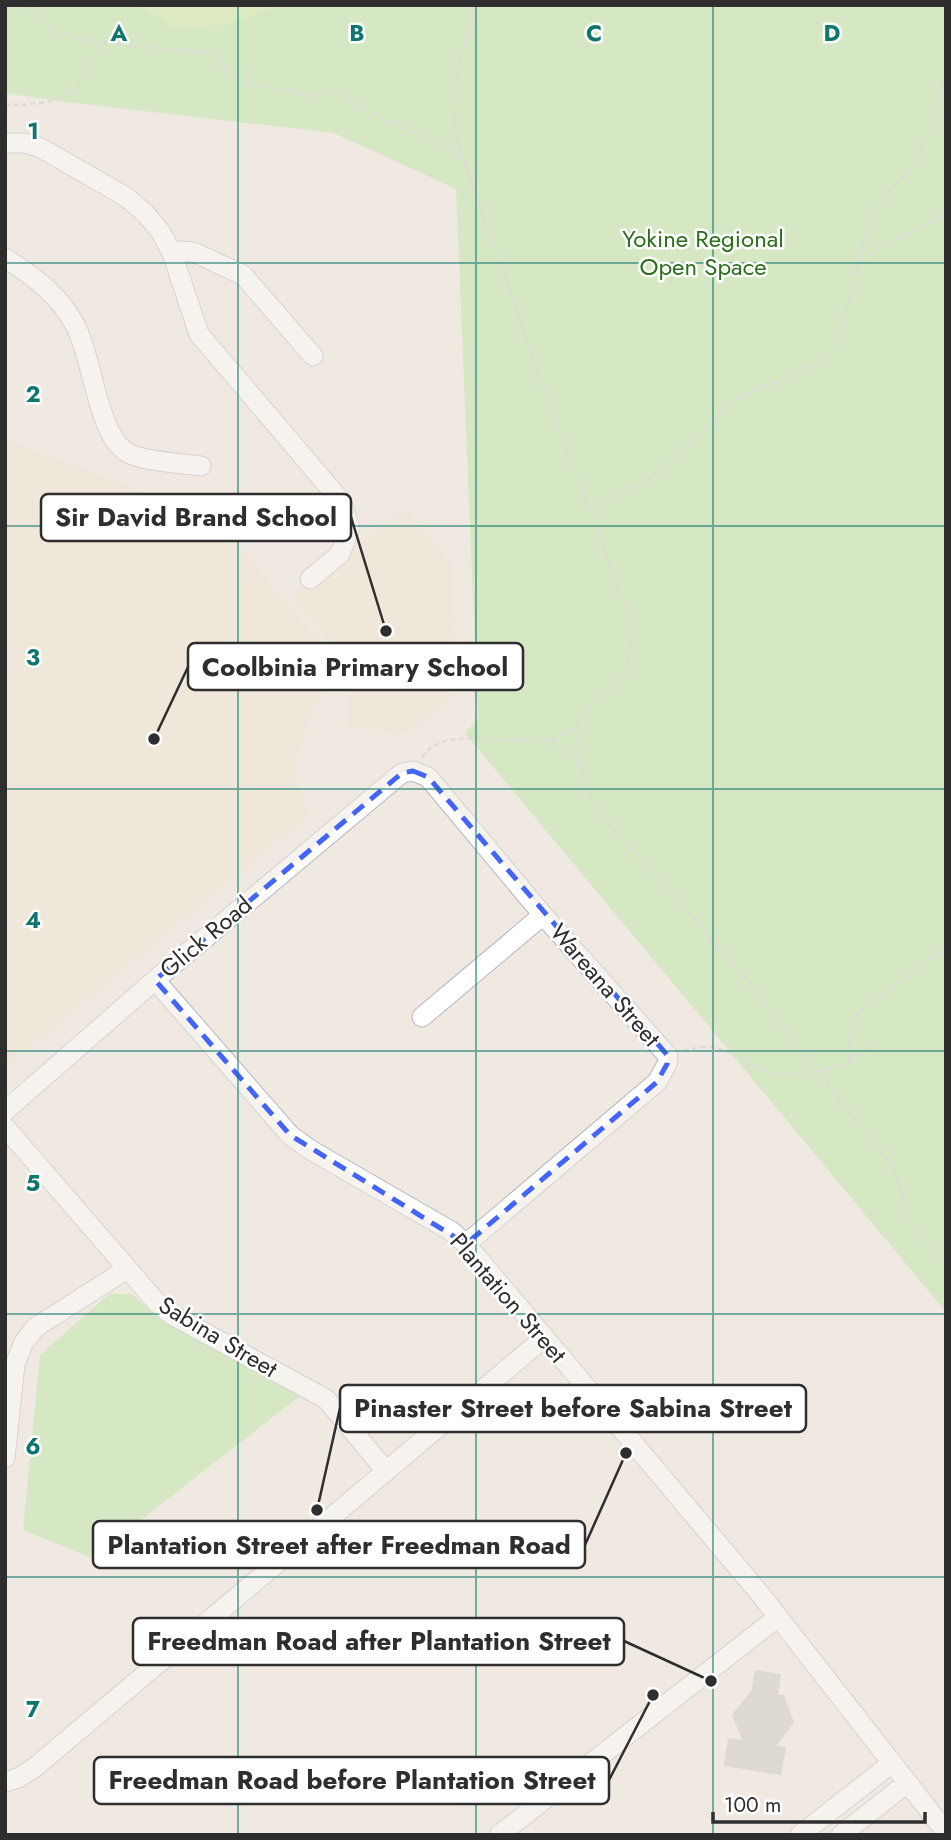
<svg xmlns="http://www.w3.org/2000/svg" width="951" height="1840" viewBox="0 0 951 1840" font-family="Jost,sans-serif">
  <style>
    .education { fill: #f0e6d1 }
    .green { fill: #b6e59e }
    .pitch { fill: #c9ec9a }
    .building { fill: #cbc7bf; stroke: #cbc5ba; stroke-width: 2 }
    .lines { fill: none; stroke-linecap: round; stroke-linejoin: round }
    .minor-casing { stroke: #b4b7c1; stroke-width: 21 }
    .path { stroke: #c9c9c9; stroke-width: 2.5; stroke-dasharray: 5 3.5; stroke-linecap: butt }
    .minor { stroke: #fff; stroke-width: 19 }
    .marked { fill: none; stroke: #4264fb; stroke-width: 5; stroke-dasharray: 14 9; stroke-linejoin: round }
    .grid { fill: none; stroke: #0f766e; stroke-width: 2; stroke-opacity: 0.55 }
    .labels { text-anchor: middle; stroke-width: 5; stroke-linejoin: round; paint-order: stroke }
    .park-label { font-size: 24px; fill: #2c6e1b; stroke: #fff }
    .street-label { font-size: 24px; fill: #2e2e2e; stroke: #fff }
    .grid-label { font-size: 23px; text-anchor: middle; font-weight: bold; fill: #0f766e; stroke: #fff; stroke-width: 5; stroke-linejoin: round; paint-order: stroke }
    .leader { fill: none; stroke: #2e2e2e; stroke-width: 2.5 }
    .callout-dot { fill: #2e2e2e; stroke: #fff; stroke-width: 2.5 }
    .callout { fill: #fff; stroke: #2e2e2e; stroke-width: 2.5 }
    .callout-label { font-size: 26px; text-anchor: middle; font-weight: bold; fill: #2e2e2e }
  </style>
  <rect width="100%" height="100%" fill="#efe9e1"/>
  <!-- education -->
  <path class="education" d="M5,439L216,519L340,665L312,710L295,769L308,816L5,1068Z
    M405,508L453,566L454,697L407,734L347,726L348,664L291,597Z"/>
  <!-- green -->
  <path class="green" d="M5,5H946V1312L465,733L478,719L456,189L334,133L57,101L5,93Z
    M109,1294H132L162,1321L300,1396L92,1558L23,1530L40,1355Z"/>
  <!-- pitch -->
  <path class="pitch" d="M137,5H281L226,24L176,28Z"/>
  <!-- building -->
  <path class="building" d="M756,1671L780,1675L777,1695L783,1696L793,1722L775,1746L785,1748L780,1774L725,1765L729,1739L744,1741L733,1715L752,1692Z"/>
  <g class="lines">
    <defs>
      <path id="minor" d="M5,143H25L41,148L126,197L145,213L160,231L172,253L199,334L341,501L350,528L340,554L310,579
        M172,253L182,251L193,252L243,275L313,356
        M5,258C33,276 57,293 74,323C93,356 97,436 128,453C142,461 184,464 201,466
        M155,980L290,1135L309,1149L451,1231L466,1244L761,1595L946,1832
        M422,1017L543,915
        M5,1111L155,980L402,773L413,771L428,777L543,915L668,1056L667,1064L657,1082L466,1244
        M5,1127L158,1304L172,1315L326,1399L386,1471
        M5,1458L15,1364L24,1342L36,1327L127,1269
        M5,1782L18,1778L34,1768L544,1338
        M499,1835L778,1617
        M800,1835L892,1763
        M841,1835L907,1783"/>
    </defs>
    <!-- minor casing -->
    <use href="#minor" class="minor-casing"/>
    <!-- path -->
    <path class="path" d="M30,5C33,15 42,24 51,30C73,44 182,51 212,52L229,72L251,83L308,96L331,92L464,158
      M479,5C460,47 450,94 457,140L558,430L588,507
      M5,104C16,106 27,104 39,103C79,98 87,75 102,41
      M861,261L889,242L946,213
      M576,728L585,785L597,810L744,976L892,1167L899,1184L908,1220L946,1268
      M549,740L583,764
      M422,757C445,722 515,748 550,739C559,737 568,732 576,728L582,712L591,703L614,691L625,673L631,647L623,603L589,508L646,481L661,470L739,397L795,374L824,358L839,339L870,216C885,191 911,173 923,146C934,124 938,97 946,73
      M684,1051C725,1037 740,1064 773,1073C786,1077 805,1071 818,1070
      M849,1062L878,1040
      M820,1071L849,1062L850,1029L856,1014L946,947"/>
    <!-- minor -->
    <use href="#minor" class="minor"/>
  </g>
  <!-- marked area -->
  <path d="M0 0H951V1840H0ZM413,771L428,777L668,1056L667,1064L657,1082L466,1244L290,1135L155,980L402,773Z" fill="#efe9e1" fill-opacity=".55" fill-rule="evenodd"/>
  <path class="marked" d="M413,771L428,777L668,1056L667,1064L657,1082L466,1244L290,1135L155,980L402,773Z"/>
  <!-- grid -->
  <path class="grid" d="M238,5V1835M476,5V1835M713,5V1835M5,263H946M5,526H946M5,789H946M5,1051H946M5,1314H946M5,1577H946"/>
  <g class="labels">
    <!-- park labels -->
    <g class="park-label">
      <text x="703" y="247">Yokine Regional<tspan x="703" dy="28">Open Space</tspan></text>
    </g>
    <!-- street labels -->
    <g class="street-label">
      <text transform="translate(206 937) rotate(-40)" y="8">Glick Road</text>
      <text transform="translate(605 985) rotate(49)" y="8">Wareana Street</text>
      <text transform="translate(508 1298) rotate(49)" y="8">Plantation Street</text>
      <text transform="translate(218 1337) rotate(31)" y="8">Sabina Street</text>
    </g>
  </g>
  <g class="grid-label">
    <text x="119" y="41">A</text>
    <text x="357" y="41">B</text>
    <text x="594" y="41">C</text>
    <text x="832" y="41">D</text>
    <text x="33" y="139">1</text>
    <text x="33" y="402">2</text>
    <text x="33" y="665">3</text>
    <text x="33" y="928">4</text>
    <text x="33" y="1191">5</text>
    <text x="33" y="1454">6</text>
    <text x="33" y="1717">7</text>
  </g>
  <!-- callouts -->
  <path class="leader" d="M386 631L351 517M154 739L188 667M317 1510L340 1408M626 1453L585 1545M711 1681L624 1641M653 1695L609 1780"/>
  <g class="callout-dot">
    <circle cx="386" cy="631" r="7"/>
    <circle cx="154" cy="739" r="7"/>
    <circle cx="317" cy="1510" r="7"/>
    <circle cx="626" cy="1453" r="7"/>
    <circle cx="711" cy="1681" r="7"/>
    <circle cx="653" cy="1695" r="7"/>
  </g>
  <g class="callout">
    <rect x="41" y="494" width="310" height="47" rx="7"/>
    <rect x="188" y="643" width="335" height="47" rx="7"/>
    <rect x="340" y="1385" width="466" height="47" rx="7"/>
    <rect x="93" y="1521" width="492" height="47" rx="7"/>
    <rect x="133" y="1618" width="491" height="47" rx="7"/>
    <rect x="94" y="1757" width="515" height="47" rx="7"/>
  </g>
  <g class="callout-label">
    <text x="196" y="526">Sir David Brand School</text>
    <text x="355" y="676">Coolbinia Primary School</text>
    <text x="573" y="1417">Pinaster Street before Sabina Street</text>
    <text x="339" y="1554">Plantation Street after Freedman Road</text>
    <text x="379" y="1650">Freedman Road after Plantation Street</text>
    <text x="352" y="1789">Freedman Road before Plantation Street</text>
  </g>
  <!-- border -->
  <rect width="951" height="1840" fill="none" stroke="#2e2e2e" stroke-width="14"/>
  <!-- scale -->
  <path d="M713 1812v10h212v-10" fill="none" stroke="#2e2e2e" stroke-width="3.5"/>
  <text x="724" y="1812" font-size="21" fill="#2e2e2e" stroke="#ffffff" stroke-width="5" paint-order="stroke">100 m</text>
</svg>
